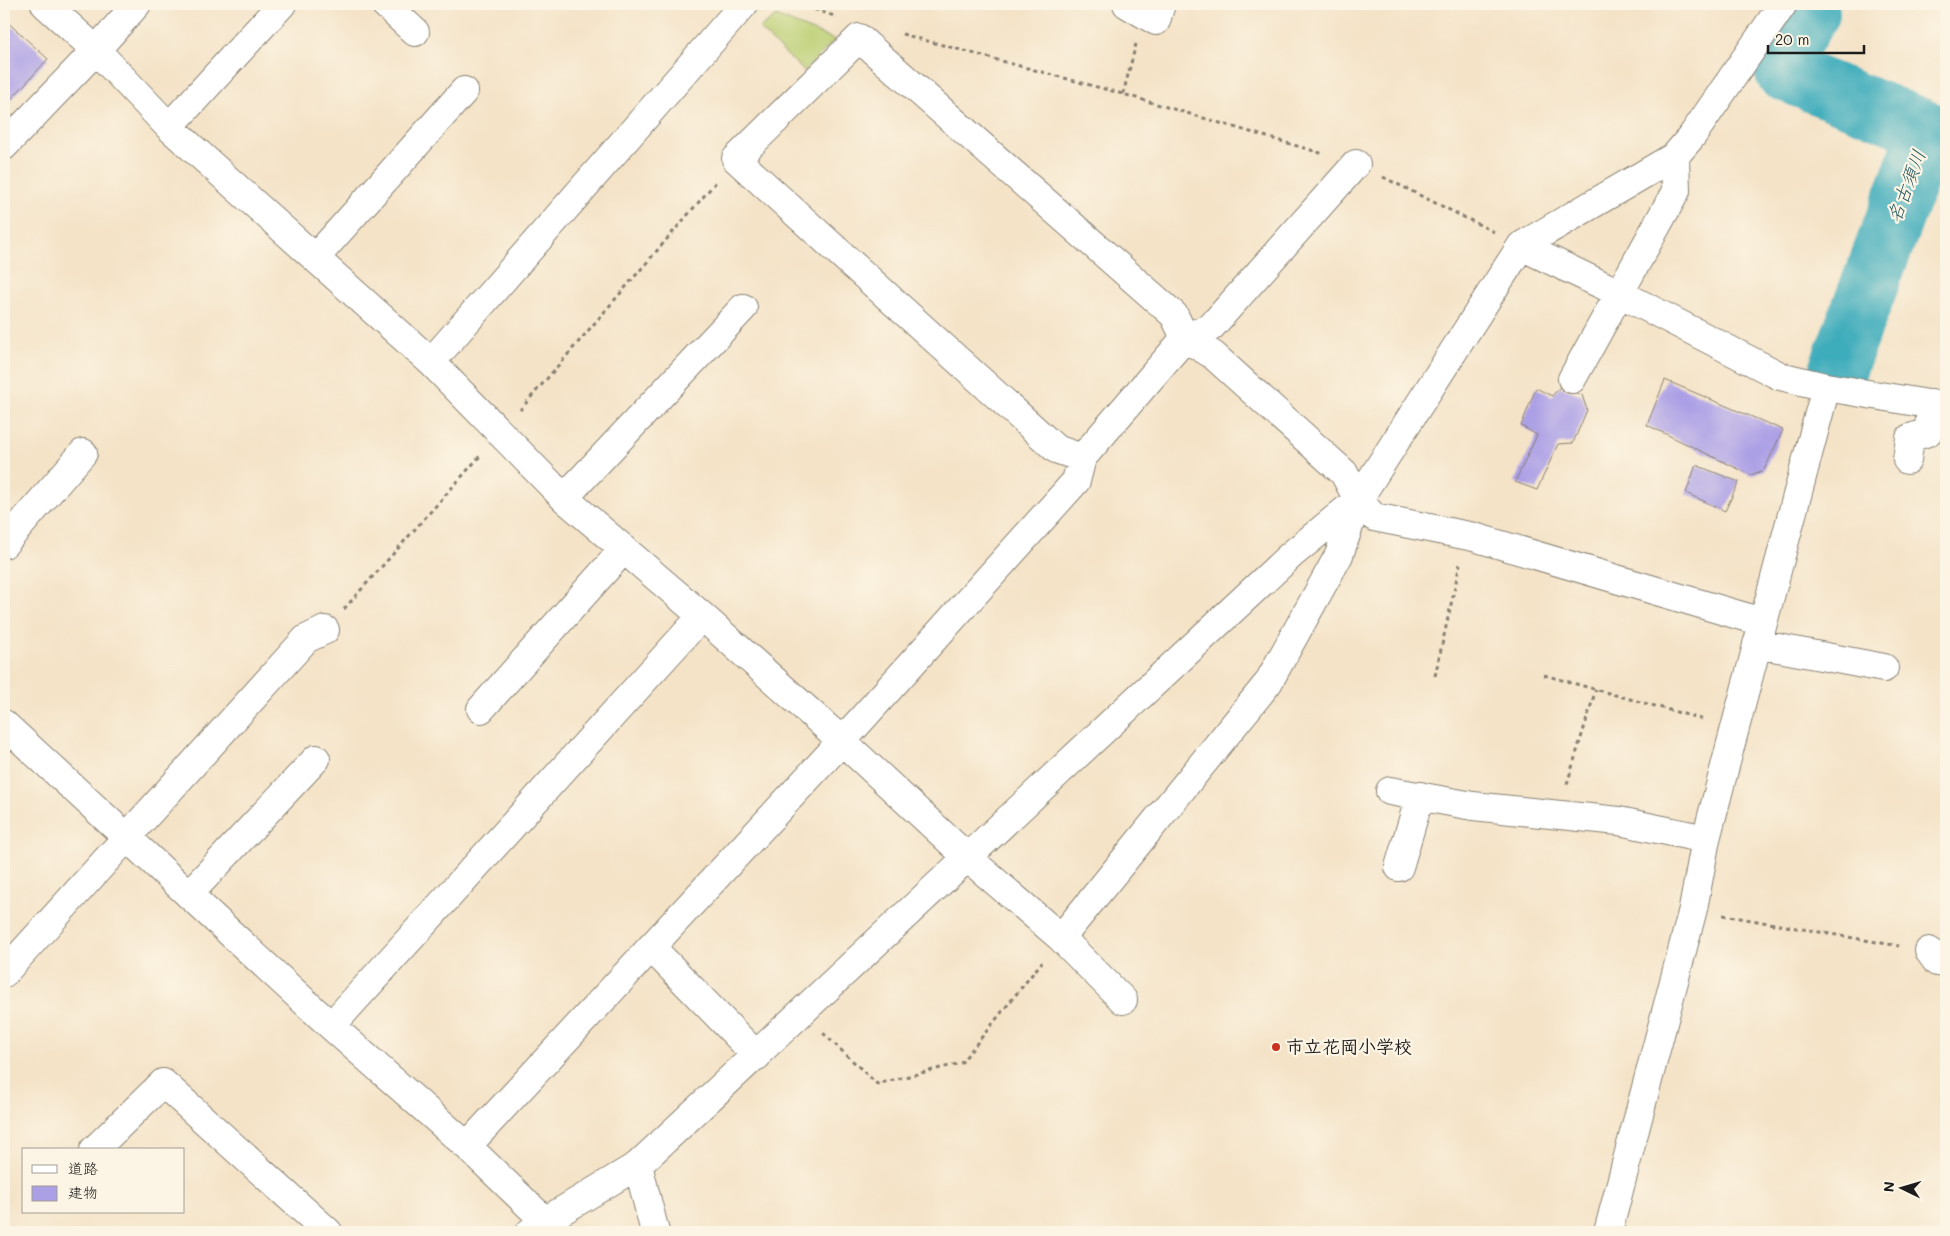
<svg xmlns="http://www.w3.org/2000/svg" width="1950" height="1236" viewBox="0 0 1950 1236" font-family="Mali,'Klee One',sans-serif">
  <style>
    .green { fill: #bbcf73; stroke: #6c7648 }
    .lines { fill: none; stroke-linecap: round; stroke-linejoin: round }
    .river { stroke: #3dacbb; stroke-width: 58 }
    .building { fill: #ab9fe6 }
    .minor-casing { stroke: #888072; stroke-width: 30 }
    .path { stroke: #888072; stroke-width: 3; stroke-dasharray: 4 4; stroke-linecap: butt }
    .minor { stroke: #fff; stroke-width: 28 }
    .poi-dot { fill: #c8321e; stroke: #fcf5e5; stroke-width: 2 }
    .labels { text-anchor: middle; stroke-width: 4.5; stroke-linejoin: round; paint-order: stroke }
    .poi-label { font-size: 18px; font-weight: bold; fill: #1c1c1c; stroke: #fcf5e5; text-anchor: start }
    .water-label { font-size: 19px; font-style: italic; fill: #2b5d64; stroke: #fcf5e5 }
  </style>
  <rect width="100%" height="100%" fill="#fcf5e5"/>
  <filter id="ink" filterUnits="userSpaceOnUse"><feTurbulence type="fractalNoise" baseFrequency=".02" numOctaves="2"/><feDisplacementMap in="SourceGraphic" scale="10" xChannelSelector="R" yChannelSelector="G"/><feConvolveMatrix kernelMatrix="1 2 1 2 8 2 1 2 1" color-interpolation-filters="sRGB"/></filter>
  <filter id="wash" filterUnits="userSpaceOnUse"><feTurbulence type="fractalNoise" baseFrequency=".0096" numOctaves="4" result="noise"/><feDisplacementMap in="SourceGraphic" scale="20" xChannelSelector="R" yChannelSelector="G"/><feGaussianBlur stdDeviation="1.12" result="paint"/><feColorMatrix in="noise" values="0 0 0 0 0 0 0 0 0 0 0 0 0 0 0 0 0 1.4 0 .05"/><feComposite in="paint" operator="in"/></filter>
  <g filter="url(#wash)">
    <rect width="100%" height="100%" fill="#f4e3c7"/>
    <!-- green -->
    <path class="green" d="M776,16L835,40L804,71L759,29Z"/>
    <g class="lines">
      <!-- river -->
      <path class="river" d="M1811,13L1780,62L1784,72L1928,130L1838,368"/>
    </g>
    <g id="blocks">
      <!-- building -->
      <path class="building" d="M4,19L48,59L4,107Z
        M1665,380L1783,430L1764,470L1751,475L1647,425Z
        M1560,387L1582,395L1587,410L1573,443L1558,444L1537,490L1515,482L1537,435L1521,426L1536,388L1552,396Z
        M1696,465L1739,482L1725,511L1686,493Z"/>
    </g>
  </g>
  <g filter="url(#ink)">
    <use href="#blocks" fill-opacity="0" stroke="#888072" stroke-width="1"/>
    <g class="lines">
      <defs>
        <path id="minor" d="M45,4L96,50L169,127L431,362L564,498L702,616L842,741L968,858L1061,938L1123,1000
          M385,4L415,32
          M1127,4L1156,21L1161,4
          M169,127L282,4
          M4,146L96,50L137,4
          M1521,246L1619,293L1780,376L1826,387L1946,407
          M316,257L464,91
          M431,362L744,4
          M1572,379L1676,191L1675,156
          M1082,458L1056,449L736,159L859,38L1174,315L1185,338L1211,327L1356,164
          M1907,460L1910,438L1928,432L1932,404
          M564,498L743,308
          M4,544L83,453
          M1757,644L1884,668
          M481,709L624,549
          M4,724L331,1026L467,1146L545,1221
          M1390,791L1473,806L1619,821L1706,839
          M1399,867L1420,796
          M189,894L316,759
          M1061,938L1268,683L1339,555L1358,500
          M651,947L757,1056
          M1929,951L1937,962L1946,963
          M4,973L306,639L325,630
          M331,1026L702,616
          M467,1146L842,741L1076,481L1082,458L1185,338L1213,355L1344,473L1358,500L1374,517L1474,537L1762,622
          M94,1150L163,1083L328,1232
          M638,1165L655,1232
          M530,1232L545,1221L638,1165L1291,555L1358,500L1521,246L1675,156L1692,136L1783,4
          M1608,1232L1693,909L1706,839L1735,728L1826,387"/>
      </defs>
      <!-- minor casing -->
      <use href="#minor" class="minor-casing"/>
      <!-- path -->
      <path class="path" d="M799,4L837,17
        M902,34L1123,94L1324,154
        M1123,94L1136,44
        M1383,177L1494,232
        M520,410L716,182
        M344,609L481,455
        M1544,675L1705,720
        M1435,676L1460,564
        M1567,784L1596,689
        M1723,915L1899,946
        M823,1033L877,1084L961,1063L1042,962"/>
      <!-- minor -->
      <use href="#minor" class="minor"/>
    </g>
  </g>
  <!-- markers -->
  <circle class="poi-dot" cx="1276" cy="1047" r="5"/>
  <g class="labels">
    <!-- poi labels -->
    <g class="poi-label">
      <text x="1286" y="1053">市立花岡小学校</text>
    </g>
    <!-- water labels -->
    <g class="water-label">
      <text transform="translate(1906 186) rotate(-69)" y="7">名古須川</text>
    </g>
  </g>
  <!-- margin -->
  <rect width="1950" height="1236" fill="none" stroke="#fcf5e5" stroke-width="20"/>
  <!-- legend -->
  <rect x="22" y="1148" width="162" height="65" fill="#fcf5e5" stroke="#a29e95"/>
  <rect x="32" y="1165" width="25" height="8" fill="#ffffff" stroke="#a29e95"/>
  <text x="68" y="1174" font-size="15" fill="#1c1c1c">道路</text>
  <rect x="32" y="1186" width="25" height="15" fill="#ab9fe6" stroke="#a29e95"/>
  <text x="68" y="1198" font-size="15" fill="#1c1c1c">建物</text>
  <!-- north arrow -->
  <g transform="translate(1902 1188) rotate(275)" stroke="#fcf5e5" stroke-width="4" paint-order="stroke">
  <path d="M0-4L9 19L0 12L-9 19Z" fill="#1c1c1c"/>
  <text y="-8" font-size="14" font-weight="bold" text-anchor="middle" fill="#1c1c1c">N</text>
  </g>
  <!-- scale -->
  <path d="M1768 45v8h96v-8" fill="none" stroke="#1c1c1c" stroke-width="2.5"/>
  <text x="1775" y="45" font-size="15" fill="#1c1c1c" stroke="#fcf5e5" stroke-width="4" paint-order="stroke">20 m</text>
</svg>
